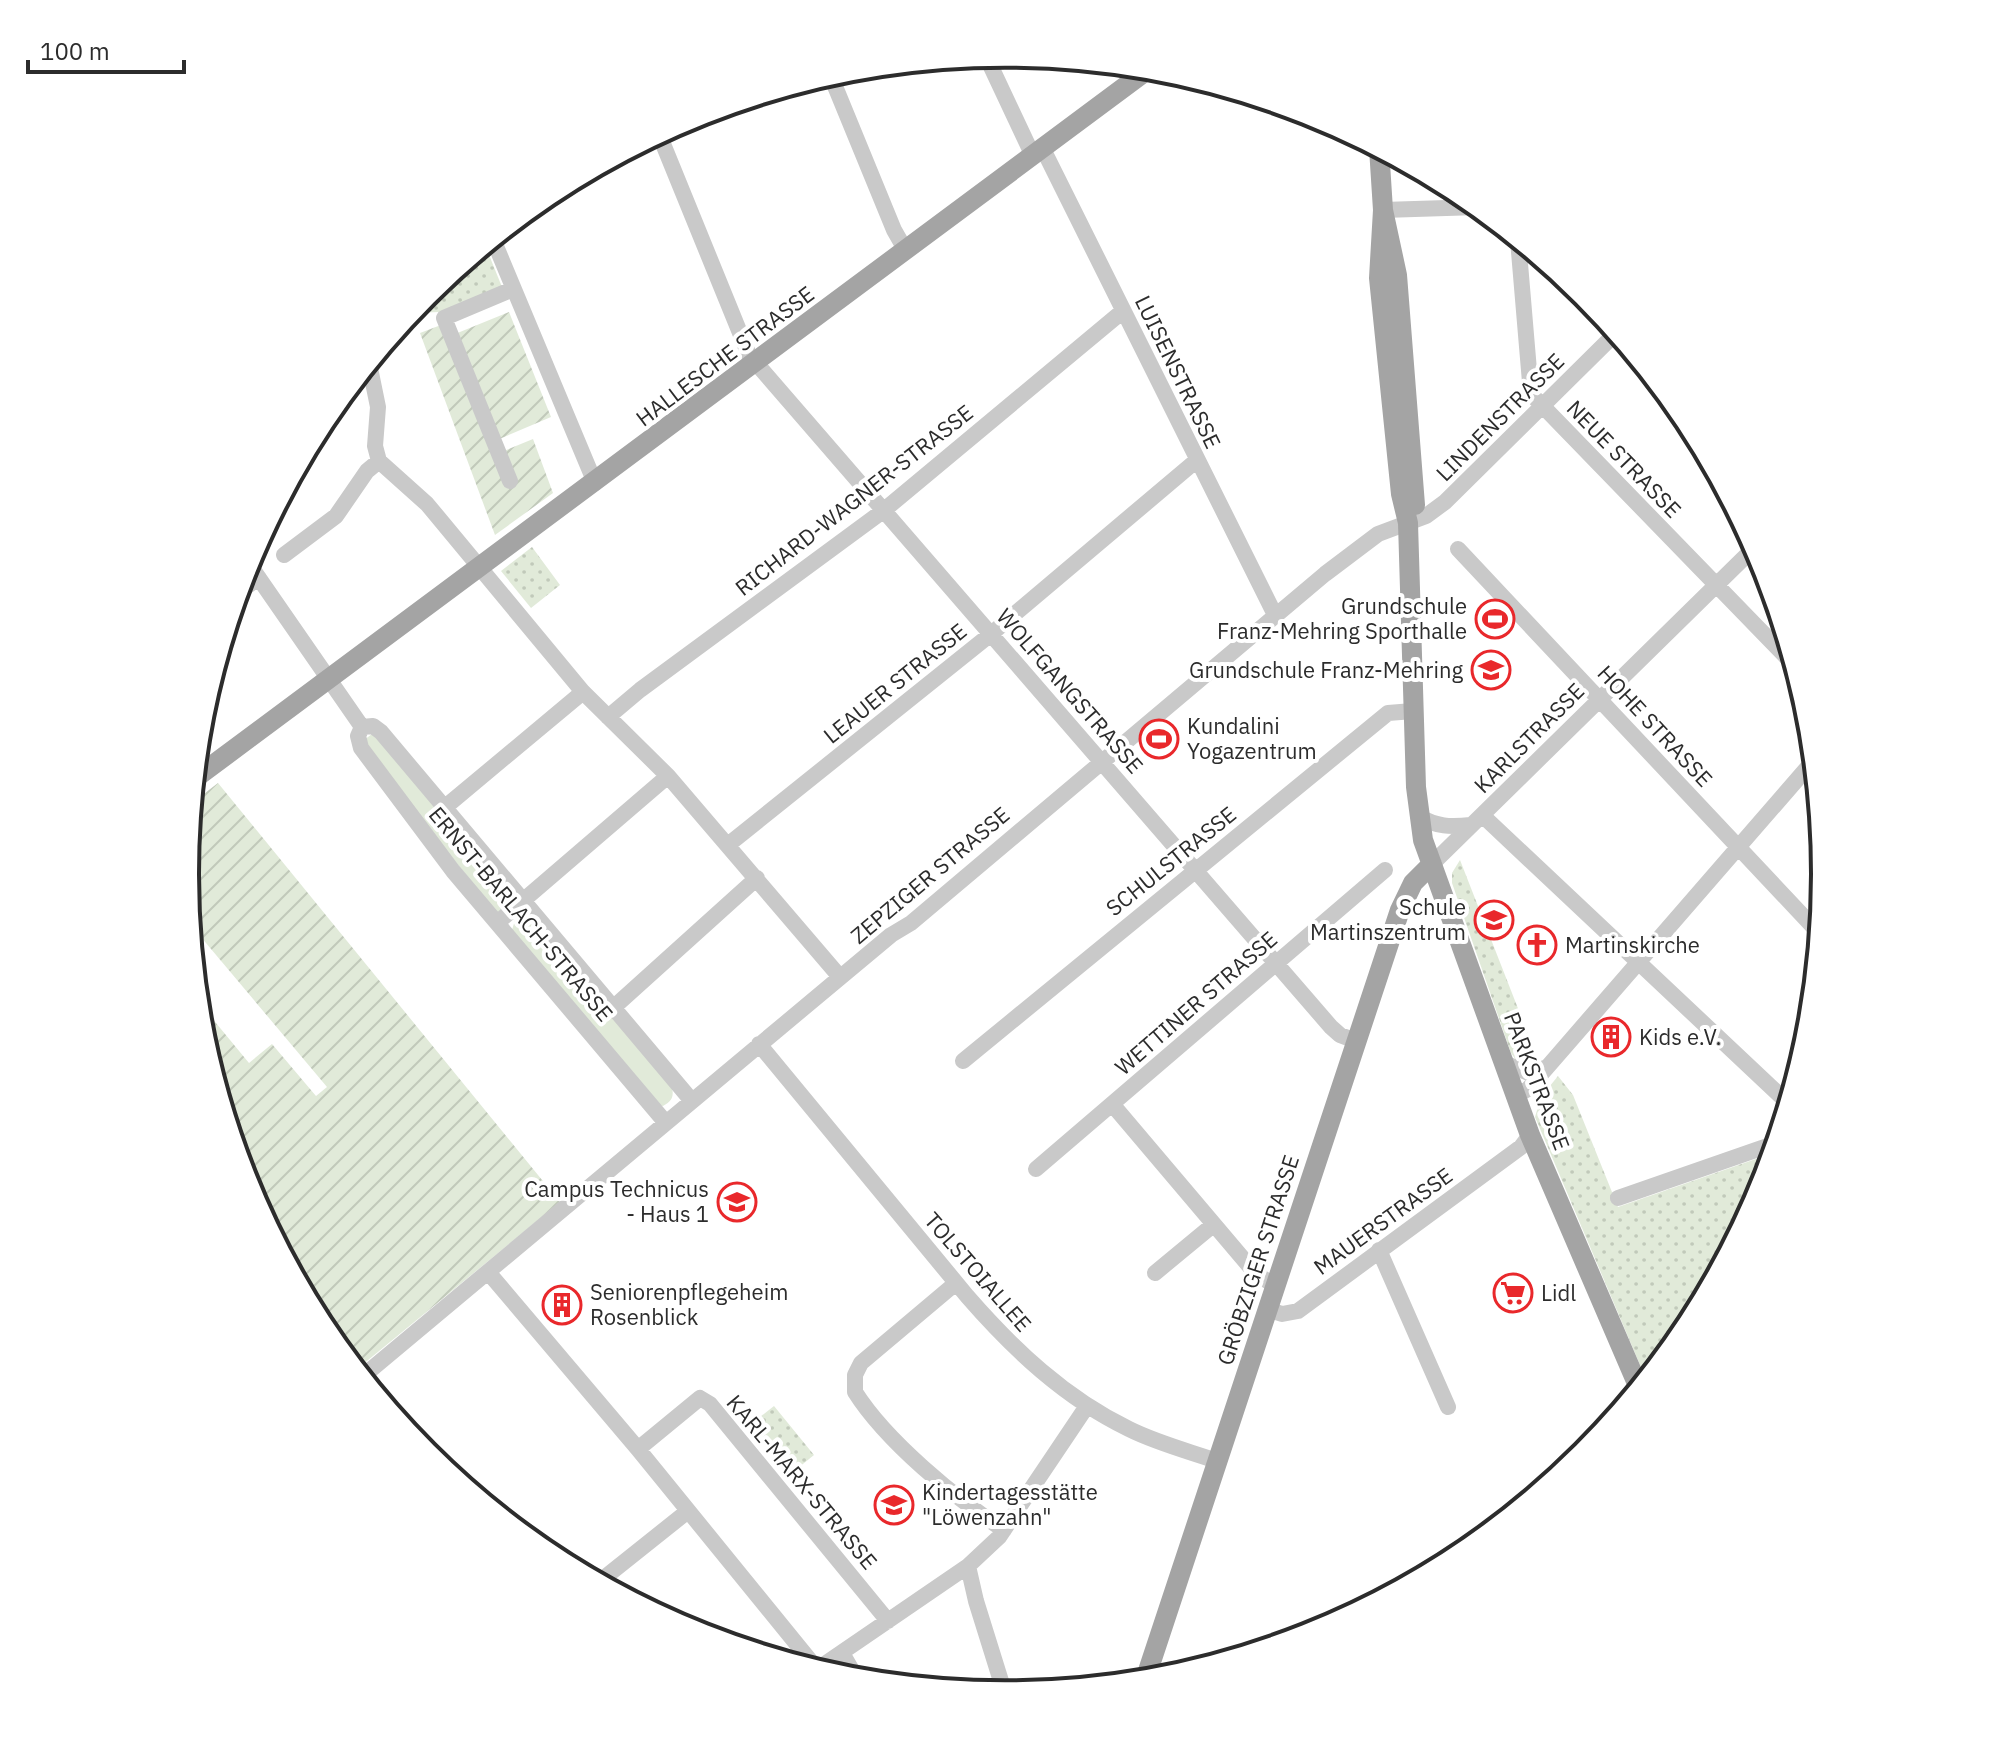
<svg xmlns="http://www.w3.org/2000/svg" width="2010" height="1748" viewBox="0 0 2010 1748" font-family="'IBM Plex Sans',sans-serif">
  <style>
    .grass { fill: #e1ead9 }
    .park { fill: url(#park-dots) }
    .garden { fill: url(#garden-furrows) }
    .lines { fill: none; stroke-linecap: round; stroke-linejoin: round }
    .minor { stroke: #c9c9c9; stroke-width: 16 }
    .major { stroke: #a4a4a4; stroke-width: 20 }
    .labels { text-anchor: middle; stroke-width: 8; stroke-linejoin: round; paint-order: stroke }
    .street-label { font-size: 22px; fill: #2c2c2c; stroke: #fff }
    .poi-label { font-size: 22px; fill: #2c2c2c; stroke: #fff; text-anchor: start }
    .rim { fill: none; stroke: #2c2c2c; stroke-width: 4 }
  </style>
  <defs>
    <pattern id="park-dots" width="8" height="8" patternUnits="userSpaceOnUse" patternTransform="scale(2)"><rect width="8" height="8" fill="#e1ead9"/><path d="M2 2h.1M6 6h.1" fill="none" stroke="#c1c9ba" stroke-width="1.8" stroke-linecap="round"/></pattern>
    <pattern id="garden-furrows" width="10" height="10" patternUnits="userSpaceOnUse" patternTransform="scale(2)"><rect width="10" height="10" fill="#e1ead9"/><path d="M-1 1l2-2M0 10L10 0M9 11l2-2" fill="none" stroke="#c1c9ba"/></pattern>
  </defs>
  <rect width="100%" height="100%" fill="#fff"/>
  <!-- grass -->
  <path class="grass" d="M372,734L378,736L509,896V906L497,913L370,756L364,740Z
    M521,915L528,916L672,1087C674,1097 672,1101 663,1106L657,1105L512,930L515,920Z"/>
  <!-- park -->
  <path class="park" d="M485,245L502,287L440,312L409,313L426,294Z
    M532,547L560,585L531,608L501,571Z
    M1460,860L1535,1052L1540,1063L1528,1067L1516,1060L1511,1053L1452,883V873Z
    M1558,1076L1573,1095L1618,1207L1773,1153L1762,1188L1687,1330L1646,1379L1535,1117L1541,1097Z
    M774,1406L814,1455L798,1468L785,1466L751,1424Z"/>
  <!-- garden -->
  <path class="garden" d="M509,312L551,417L497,440L455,334Z
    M441,325L494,455L533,439L553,493L495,535L420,333Z
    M218,783L560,1202L356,1370L323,1329L247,1187L201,1034L197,1000L249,1063L272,1044L316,1096L327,1087L190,924L185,874L192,803Z"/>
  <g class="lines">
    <!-- minor -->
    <path class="minor" d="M986,56L1033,156
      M830,74L894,230L906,251
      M659,134L749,355L1331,1027L1340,1035L1356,1041
      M1043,149L1275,615
      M1383,210L1478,207
      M493,239L595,483
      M1518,240L1531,394L1794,665
      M369,363L378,407L375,446L379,461
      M379,461L427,504L583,692L668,776L840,977
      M510,481L444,318L513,289
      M1458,549L1819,933
      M284,555L336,516L367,471L379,461
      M247,561L362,727
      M237,593L259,578
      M608,717L640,690L883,511L1123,311
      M362,727L358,736L361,748L453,871L666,1123
      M362,727L373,726L381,732L692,1101
      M444,808L583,692
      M1482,815L1788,1103
      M1418,816C1437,827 1450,827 1471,825
      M729,844L991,634L1197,460
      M1432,864L1755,547
      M497,923L668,776
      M614,1007L757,878
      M759,1044L967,1296C1014,1350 1065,1398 1129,1429C1157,1443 1188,1451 1217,1461
      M963,1061L1388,713L1413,711
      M1504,1063L1529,1073L1545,1068
      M1516,1095L1528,1089L1537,1079L1814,760
      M1112,1104L1256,1274L1274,1285
      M1036,1169L1385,870
      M1618,1198L1776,1143
      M1379,1250L1448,1407
      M488,1272L638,1449L817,1669
      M1155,1273L1213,1225
      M956,1283L861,1363L855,1375V1392C886,1441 955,1498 1004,1530
      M1267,1309L1282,1314L1298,1311L1521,1147L1530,1135
      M362,1377L891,935L911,923L1325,574L1378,534L1426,516L1445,502L1616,333
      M638,1449L700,1398L710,1404L888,1621
      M599,1582L688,1511
      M842,1653L857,1679
      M816,1670L968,1566
      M1005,1694L976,1601L968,1566L999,1537L1087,1406"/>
    <!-- major -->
    <path class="major" d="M1379,148L1383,210L1397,275L1415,505
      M1383,210L1379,278L1401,494L1408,523L1416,787L1423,840L1530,1135L1639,1388
      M194,779L1150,68
      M1145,1680L1400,910L1413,883L1432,864"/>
  </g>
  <!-- icons -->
  <defs>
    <symbol id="stadium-ring" viewBox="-11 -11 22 22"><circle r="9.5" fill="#fff" stroke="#e9282b" stroke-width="1.5"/><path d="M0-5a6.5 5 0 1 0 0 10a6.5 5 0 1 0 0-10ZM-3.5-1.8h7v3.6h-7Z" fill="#e9282b"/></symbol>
    <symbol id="school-ring" viewBox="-11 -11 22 22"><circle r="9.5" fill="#fff" stroke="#e9282b" stroke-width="1.5"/><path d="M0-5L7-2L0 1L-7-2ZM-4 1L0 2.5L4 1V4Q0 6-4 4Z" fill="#e9282b"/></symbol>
    <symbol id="church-ring" viewBox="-11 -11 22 22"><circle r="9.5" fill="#fff" stroke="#e9282b" stroke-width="1.5"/><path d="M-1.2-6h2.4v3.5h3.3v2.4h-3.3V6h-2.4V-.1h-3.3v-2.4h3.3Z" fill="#e9282b"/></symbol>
    <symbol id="building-ring" viewBox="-11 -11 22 22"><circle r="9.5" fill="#fff" stroke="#e9282b" stroke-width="1.5"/><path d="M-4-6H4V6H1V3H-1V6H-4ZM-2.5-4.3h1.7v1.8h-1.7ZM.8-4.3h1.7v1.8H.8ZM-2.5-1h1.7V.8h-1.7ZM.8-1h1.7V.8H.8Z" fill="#e9282b"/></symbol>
    <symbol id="supermarket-ring" viewBox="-11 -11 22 22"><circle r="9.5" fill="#fff" stroke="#e9282b" stroke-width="1.5"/><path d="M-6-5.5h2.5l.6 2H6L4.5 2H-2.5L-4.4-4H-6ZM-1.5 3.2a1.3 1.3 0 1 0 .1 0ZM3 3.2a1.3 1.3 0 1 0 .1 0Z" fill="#e9282b"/></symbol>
  </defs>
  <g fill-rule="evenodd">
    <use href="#stadium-ring" x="1473" y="597" width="44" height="44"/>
    <use href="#school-ring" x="1469" y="648" width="44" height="44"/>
    <use href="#stadium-ring" x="1137" y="717" width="44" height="44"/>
    <use href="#school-ring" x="1472" y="898" width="44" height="44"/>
    <use href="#church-ring" x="1515" y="923" width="44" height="44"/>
    <use href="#building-ring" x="1589" y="1015" width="44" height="44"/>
    <use href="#school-ring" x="715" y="1180" width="44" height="44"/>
    <use href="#supermarket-ring" x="1491" y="1271" width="44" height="44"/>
    <use href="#building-ring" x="540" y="1283" width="44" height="44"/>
    <use href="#school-ring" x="872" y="1483" width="44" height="44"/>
  </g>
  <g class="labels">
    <!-- street labels -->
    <g class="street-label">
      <text transform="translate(725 356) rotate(-37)" y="8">HALLESCHE STRASSE</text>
      <text transform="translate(1178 372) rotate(64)" y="8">LUISENSTRASSE</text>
      <text transform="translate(1500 417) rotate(-45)" y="8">LINDENSTRASSE</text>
      <text transform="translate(1624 459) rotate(46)" y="8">NEUE STRASSE</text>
      <text transform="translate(854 500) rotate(-38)" y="8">RICHARD-WAGNER-STRASSE</text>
      <text transform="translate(895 683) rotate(-39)" y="8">LEAUER STRASSE</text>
      <text transform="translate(1070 691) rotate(49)" y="8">WOLFGANGSTRASSE</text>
      <text transform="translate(1655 726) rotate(47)" y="8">HOHE STRASSE</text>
      <text transform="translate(1529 738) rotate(-45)" y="8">KARLSTRASSE</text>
      <text transform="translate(1171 861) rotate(-39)" y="8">SCHULSTRASSE</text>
      <text transform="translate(930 875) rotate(-40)" y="8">ZEPZIGER STRASSE</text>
      <text transform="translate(521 914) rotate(50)" y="8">ERNST-BARLACH-STRASSE</text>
      <text transform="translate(1196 1003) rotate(-41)" y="8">WETTINER STRASSE</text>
      <text transform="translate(1537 1081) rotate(69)" y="8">PARKSTRASSE</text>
      <text transform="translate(1383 1221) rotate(-36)" y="8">MAUERSTRASSE</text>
      <text transform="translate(1258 1260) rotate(-72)" y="8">GRÖBZIGER STRASSE</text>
      <text transform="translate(978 1272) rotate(49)" y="8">TOLSTOIALLEE</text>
      <text transform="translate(802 1482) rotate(50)" y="8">KARL-MARX-STRASSE</text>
    </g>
    <!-- poi labels -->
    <g class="poi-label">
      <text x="1467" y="614" text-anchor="end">Grundschule<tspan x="1467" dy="25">Franz-Mehring Sporthalle</tspan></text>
      <text x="1463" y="678" text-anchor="end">Grundschule Franz-Mehring</text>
      <text x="1187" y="734">Kundalini<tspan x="1187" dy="25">Yogazentrum</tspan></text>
      <text x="1466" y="915" text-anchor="end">Schule<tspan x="1466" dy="25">Martinszentrum</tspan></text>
      <text x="1565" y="953">Martinskirche</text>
      <text x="1639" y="1045">Kids e.V.</text>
      <text x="709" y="1197" text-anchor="end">Campus Technicus<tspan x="709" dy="25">- Haus 1</tspan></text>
      <text x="590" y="1300">Seniorenpflegeheim<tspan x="590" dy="25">Rosenblick</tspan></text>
      <text x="1541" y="1301">Lidl</text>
      <text x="922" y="1500">Kindertagesstätte<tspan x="922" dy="25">"Löwenzahn"</tspan></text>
    </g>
  </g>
  <!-- crop -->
  <path d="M0 0H2010V1748H0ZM199 874a806 806 0 1 1 1612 0a806 806 0 1 1-1612 0Z" fill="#fff" fill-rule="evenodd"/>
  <path class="rim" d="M199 874a806 806 0 1 1 1612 0a806 806 0 1 1-1612 0Z"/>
  <!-- scale -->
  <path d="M28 60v12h156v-12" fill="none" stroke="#2c2c2c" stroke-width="4"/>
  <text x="40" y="60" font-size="24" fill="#2c2c2c" stroke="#ffffff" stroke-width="6" paint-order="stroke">100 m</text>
</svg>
